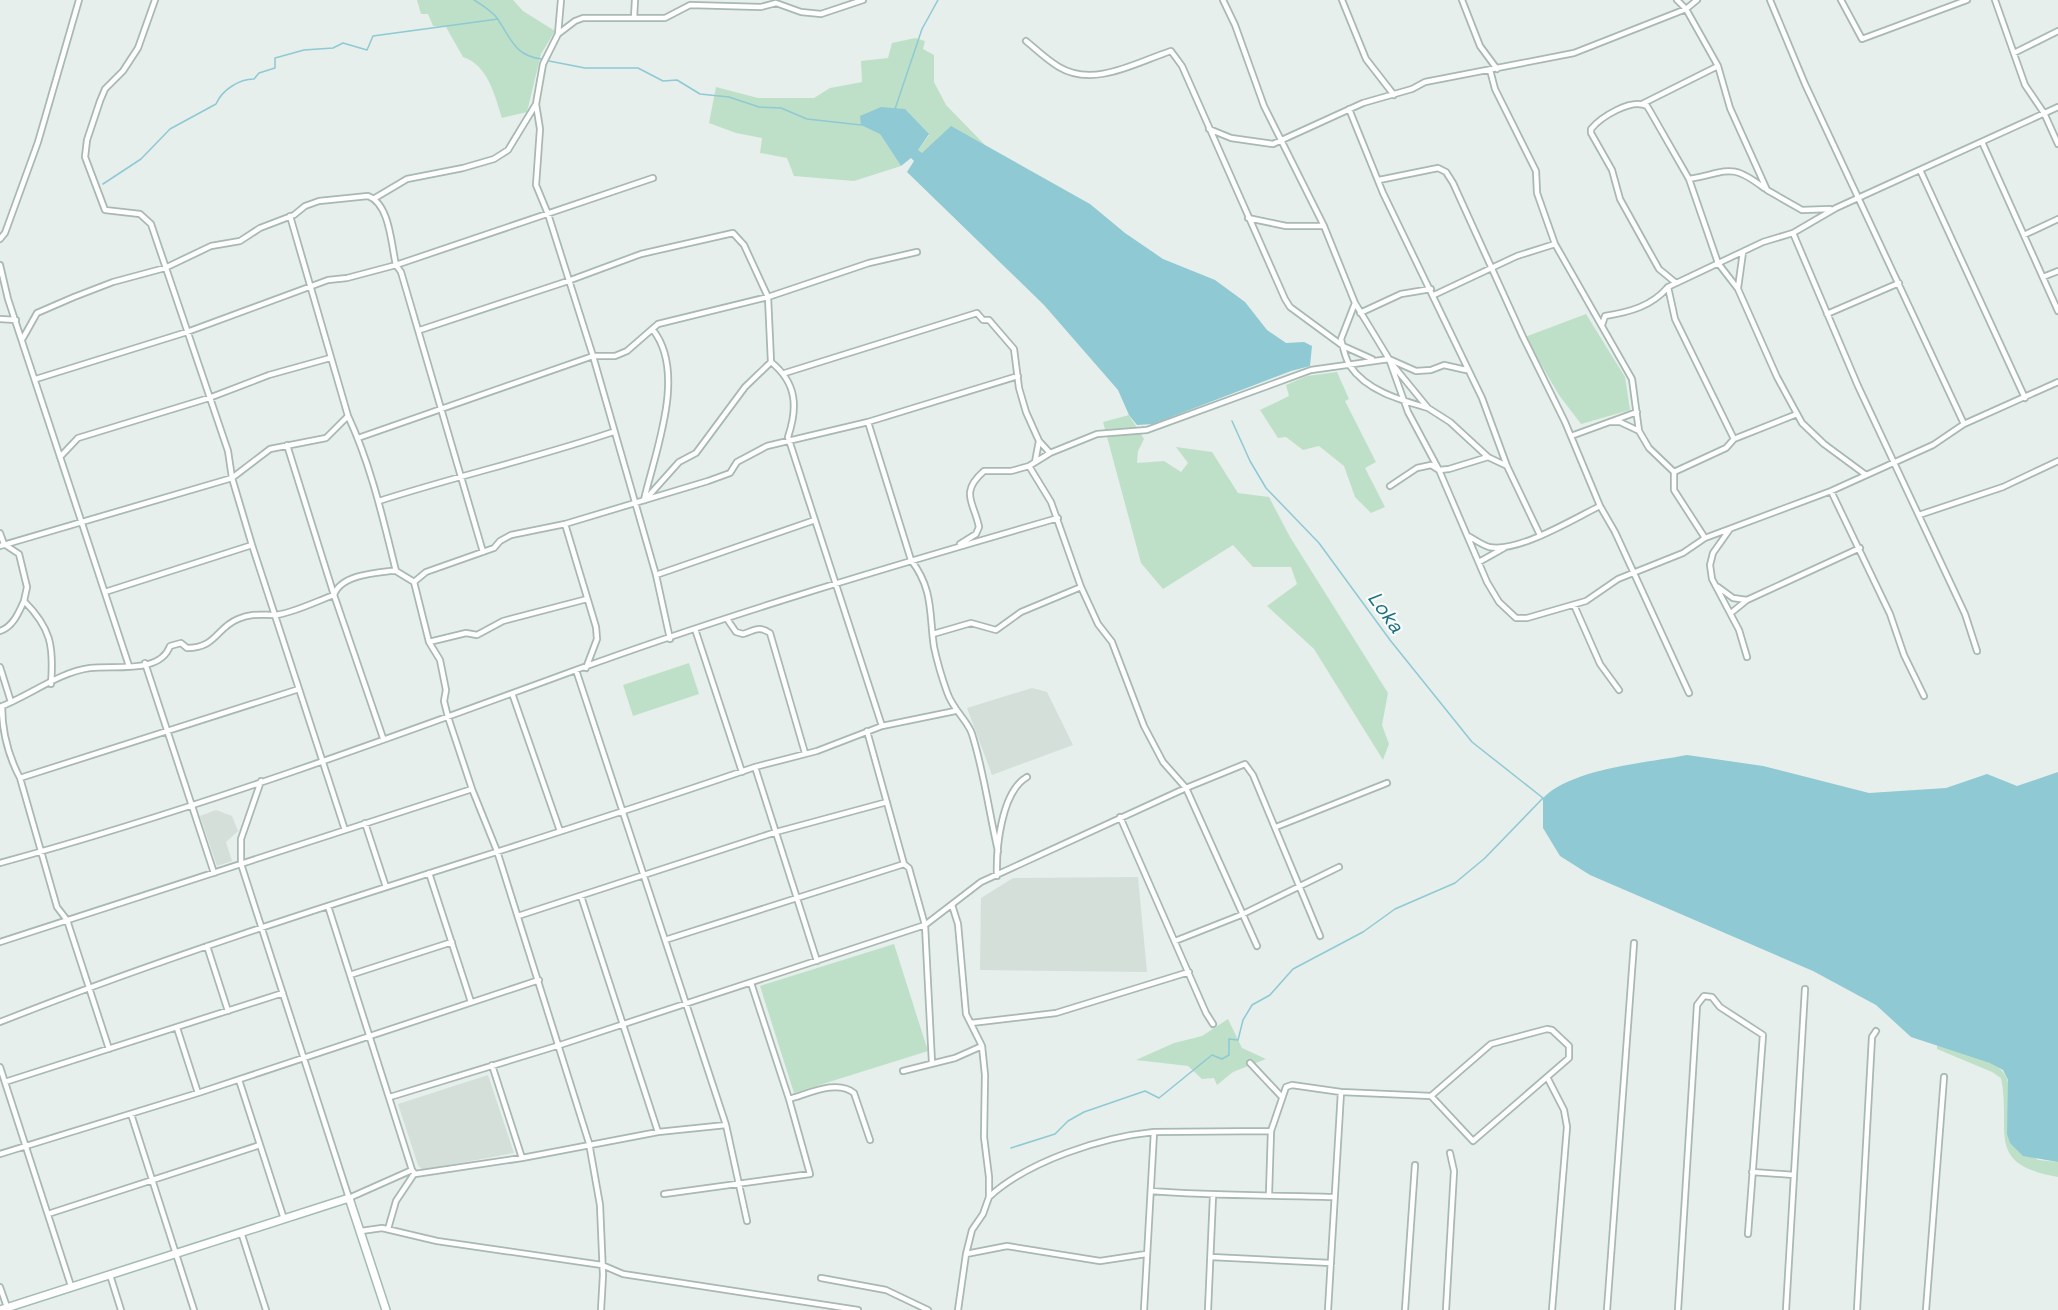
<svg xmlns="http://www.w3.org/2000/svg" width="2058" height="1310" viewBox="0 0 2058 1310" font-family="'Space Grotesk',sans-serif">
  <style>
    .built { fill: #d4dfda }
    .green { fill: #bfe0c8 }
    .water { fill: #8ec9d4 }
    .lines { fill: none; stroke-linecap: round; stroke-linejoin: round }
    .stream { stroke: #8ec9d4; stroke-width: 1.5 }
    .street-casing { stroke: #a8b8b2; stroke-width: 8 }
    .secondary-casing { stroke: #a4bbb3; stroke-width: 10 }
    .street { stroke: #fff; stroke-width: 4.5 }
    .secondary { stroke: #fff; stroke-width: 7 }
    .labels { text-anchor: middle; stroke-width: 4.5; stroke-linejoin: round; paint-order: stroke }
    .water-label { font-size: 20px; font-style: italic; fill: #1c6f80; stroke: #f7fbf9 }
  </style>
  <rect width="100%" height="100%" fill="#e6efeb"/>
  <!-- built -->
  <path class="built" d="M1032,688L1047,692L1073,745L992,775L967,708Z
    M216,810L232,816L238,831L226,842L232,861L217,866L200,816Z
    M1138,877L1147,972L980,970L981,898L1013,878Z
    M488,1075L514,1153L422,1170L418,1165L398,1104Z"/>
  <!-- green -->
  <path class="green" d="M417,0H513L523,11L555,31L541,54L527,112L502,118C495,96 488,65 463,57L446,27L433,26L428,14H421Z
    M915,38L925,41L923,49L934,55V82L946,105L985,145L951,127L922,154L918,150L929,135L880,134L901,166L854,181L794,176L787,158L760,153L762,138L736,133L709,123L716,87L758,98H814L830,88L862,82L861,61L888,58L892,43Z
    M1586,314L1625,377L1630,410L1581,424L1559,395L1525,337Z
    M1337,372L1349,399L1345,401L1376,462L1365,468L1385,507L1371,513L1355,497L1344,466L1319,446L1303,450L1286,437L1278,438L1260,410L1289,396L1286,385L1307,376Z
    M1129,415L1144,439L1138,451L1137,463L1164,461L1181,472L1188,463L1176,447L1212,452L1238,493L1269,497L1290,537L1388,693L1382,725L1389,744L1383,760L1314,649L1267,606L1297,584L1291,567H1253L1233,545L1163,589L1141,563L1103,422Z
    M689,663L699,694L633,716L623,685Z
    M894,944L928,1051L794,1093L760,986Z
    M1228,1019L1242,1048L1266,1059L1233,1072L1217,1085L1214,1078L1202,1079L1188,1066L1136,1060L1174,1043L1202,1036Z
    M1937,1043C1957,1050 2003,1058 2008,1082C2011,1099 2008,1117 2007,1134L2038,1160L2058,1162V1177C1983,1164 2012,1131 2001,1078L1992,1072L1937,1049Z"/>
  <!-- water -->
  <path class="water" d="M881,107L905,109L929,134L918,150L922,153L951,126L1090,204L1125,233L1163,259L1215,280L1245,302L1267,330L1286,343L1304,342L1312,346L1310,366L1291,371L1153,424L1137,425L1129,415L1118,390L1044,305L907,172L914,161L911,158L901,166L880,134L861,125L860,116Z
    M1687,755L1763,766L1869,793L1946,788L1987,774L2017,786L2058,772V1162L2023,1156L2010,1143L2007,1134L2008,1080L2003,1070L1990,1063L1911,1037L1876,1005L1813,971L1590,875L1560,856L1543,828V798C1573,768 1646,763 1687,755Z"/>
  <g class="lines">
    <!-- stream -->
    <path class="stream" d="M474,0C482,5 495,13 499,21C512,41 516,56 542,59
      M549,61L585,68H638L663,81L677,80L700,94L729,97L759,107L781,108L807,119L861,125
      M895,109L922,29L938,0
      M103,184L141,159L170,129L216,104C222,90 239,79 254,79L259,73L275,68V58L304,50L333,48L343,43L367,50L373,36L498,19
      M1011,1148L1055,1134L1068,1121L1084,1112L1145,1091L1159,1098L1212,1055L1222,1059L1229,1055V1039L1238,1040L1243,1020L1252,1005L1270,995L1293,969L1363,932L1395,909L1455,883L1485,858L1543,798L1472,742L1390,640L1319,543L1266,488L1250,461L1232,421"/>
    <defs>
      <path id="street" d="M155,0L138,48L123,71L105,89L100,101L87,140L85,157L105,210L140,214L151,224L228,451L232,478L252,545L345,830
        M561,0L558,34L543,64L536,104L540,129L536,185L548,214L593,356L656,575L670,639
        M1223,0L1235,25L1264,106L1324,226L1355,303L1389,359L1408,412L1439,470L1487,582L1499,602L1516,618H1527L1586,601L1618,579L1683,553L1705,538L1831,491L1933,445L1964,424L2058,382
        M1342,0L1366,59L1394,95
        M1462,0L1480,46L1497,69
        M1677,0L1686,9L1718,66L1730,108L1767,190L1802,210L1830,209
        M1770,0L1805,84L1964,424
        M1841,0L1862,39L1967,0
        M1995,0L2025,85L2044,113L2058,144
        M634,18L635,0
        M558,34L575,21L583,18H665L690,5L761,7L776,3L801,12L821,14L863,0
        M1026,41C1037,50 1047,60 1059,67C1094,88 1137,62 1171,51L1182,66L1285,299L1290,307L1343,346L1372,359
        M2014,53L2058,31
        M1490,70L1495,89L1536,171L1537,193L1555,244L1632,379L1639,431L1649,448L1674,472
        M1642,104L1718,66
        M1349,109L1383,193L1482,398L1507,466L1540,535
        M1209,129L1231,138L1273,144L1363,103L1412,89L1425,82L1574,53L1686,9L1697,0
        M1982,142L2058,311
        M1920,170L2025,398
        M1689,179C1729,172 1730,162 1764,188
        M1379,180L1438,168L1446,172L1453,183L1523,337L1565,422L1600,506L1615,532L1689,693
        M375,198L407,179L463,168L494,159L508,150L536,104
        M290,216L348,416C371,465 383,519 396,571
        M1248,218L1286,226H1324
        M1793,233L1858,386L1965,614L1977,651
        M2024,235L2058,219
        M0,239L5,233L38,142L79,0
        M0,265L8,299L129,666
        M2043,277L2058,271
        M1676,283L1659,269L1650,253L1620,199L1612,170L1591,133V129C1601,117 1631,98 1647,106L1650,111L1689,179L1718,263L1738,289L1777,377L1802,423L1824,444L1866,475
        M1668,287L1675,319L1734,439
        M1738,288L1743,252
        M1434,295L1517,256L1555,244
        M1355,303L1341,339C1343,348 1345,358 1350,366C1367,391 1400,400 1428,408
        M1360,313L1401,294L1431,289
        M1827,314L1899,283
        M0,319L16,320
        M1602,325L1605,316C1630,312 1652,306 1668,287L1763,242L1793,233L1836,208L2058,107
        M420,330L568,281L641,254L733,233L744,245L768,297L771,362C797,383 798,407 788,437L882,726
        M23,338L37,313L74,297L113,282L165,268L211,246L240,241L260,228L294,215L305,206L319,201L368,196C390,204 391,244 396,265L401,272L483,552
        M1392,364L1428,408L1450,422L1488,457L1507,466
        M785,373L977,313L983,320H989L1014,349L1019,388L1026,412L1039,441L1050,453
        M36,379L187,332L328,280L347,278L396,265L653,178
        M868,422L911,560C934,590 929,614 934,647C937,661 942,678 947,692C953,710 968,721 972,734C984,772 989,812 998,851
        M1611,422H1620L1639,431
        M1571,436L1637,412
        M358,438L593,356H615L627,351L658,324L768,297L869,263L917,252
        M287,445L334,595L383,738
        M60,457L78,438L209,398L269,375L330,358
        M1035,462L1039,441
        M1029,466L1051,502L1081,587L1098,624L1112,642L1144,726L1163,762L1186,788L1257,946
        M1674,472L1726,448L1734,439L1797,414
        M1674,472V490L1705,538
        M1390,486L1417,468L1431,465L1439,470L1449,469L1488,457
        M1831,491L1890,614L1904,655L1924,696
        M644,500C655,452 687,373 653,330
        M645,500L679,462L696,453L745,387L771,362
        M379,501C457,476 536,458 613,432
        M1919,515L2003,487L2058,461
        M565,524L596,627L597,639L586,668
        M1730,529L1713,553L1710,565L1712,579L1739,630L1747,657
        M0,533L4,544L19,554L27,587L24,601C51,628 54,646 51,684
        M1468,536C1474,539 1482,545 1489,547C1518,553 1573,519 1600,506
        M960,544L976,534L979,527C974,502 959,493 984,471H1011L1029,466L1050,453L1097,434L1147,430L1311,370L1389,359L1416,371L1431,370L1444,365L1466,370
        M0,546L232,478L270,449L326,438L348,416
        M1479,562L1504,548
        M656,575L815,520
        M414,582L426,572L494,548L500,541L511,535L565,524L708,481L730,473L737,462L767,446L868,422L1018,376
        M1718,587L1733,598L1747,600L1860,548
        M105,592L252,545
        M1574,605L1600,664L1619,690
        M1731,613L1747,600
        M727,619L736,632L743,634C754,631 758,625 770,633L805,753
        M695,629L742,772
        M0,631C13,627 19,612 24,601
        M933,634L971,623L996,630L1021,612L1081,587
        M429,642L466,633L477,635L503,621L587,599
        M145,663L214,873
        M0,667L11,702
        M576,670L726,1125L747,1221
        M513,696L560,831
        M2,706C2,732 8,755 20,778L57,907L67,920L109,1049
        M0,707C29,696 59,672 90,668C116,665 160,674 170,646L181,643L187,648C216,648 216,628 238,619C252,613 261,615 275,615C291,614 317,601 334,595C340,576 372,573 390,571H396L414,582L429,642L440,660L446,690L444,701L448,717L472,789L497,851L589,1143L600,1205L603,1275L601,1310
        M867,731L904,864L909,868L925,925L932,1063
        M755,767L817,961
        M20,778L299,689
        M261,781L241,839V864L349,1198L412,1170
        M1120,817L1206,1013L1213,1024
        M365,823L386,887
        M1276,827L1387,783
        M0,863C194,810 385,740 573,671C732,613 895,565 1058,518
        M429,873L471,1002
        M997,876C996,849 1001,792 1027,777
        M581,896L658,1132
        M952,905L958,924L966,1014L982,1046L985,1075L984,1137L989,1177V1197L983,1214L972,1230L966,1254L958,1310
        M328,906L412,1170L415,1174L522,1158L658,1132L726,1125
        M518,916L776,832L887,802
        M665,940L904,864
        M1175,941L1241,915L1339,867
        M0,942L472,789
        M207,946L228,1011
        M350,975L452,942
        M0,1022C247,924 504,854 755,767L817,751L882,726L955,711
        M971,1023L1056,1013L1189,972
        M177,1028L198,1093
        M1250,1063L1281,1096
        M492,1065L522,1158
        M0,1067L71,1286
        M903,1071L955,1058L982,1046
        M1547,1077L1564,1110L1567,1127L1552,1310
        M239,1080L284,1219
        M5,1082L283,993
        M390,1097L560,1045L925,925L981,882L1186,788L1245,764L1253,775L1320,936
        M789,1099C808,1094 837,1079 854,1093L870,1140
        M131,1114L194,1310
        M0,1154L198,1093L539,980
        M1752,1172L1794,1175
        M1151,1191C1212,1196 1272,1195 1334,1197
        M664,1194L810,1174L789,1099L751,983
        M1269,1194L1271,1131L1286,1087L1292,1085L1341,1092L1431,1096L1473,1141L1569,1058V1046L1552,1030L1547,1029L1491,1044L1431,1096
        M989,1197C1028,1161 1102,1137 1154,1132
        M48,1214L260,1145
        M388,1229L396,1201L414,1174
        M361,1231L382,1228L437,1241L602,1265L623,1274L858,1310
        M241,1232L266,1310
        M966,1254L1007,1246L1100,1261L1146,1254
        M1211,1257L1331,1263
        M110,1275L121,1310
        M821,1278L886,1290L928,1310
        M0,1287L7,1307
        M1144,1310L1154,1132L1271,1131
        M1208,1310L1213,1196
        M1328,1310L1341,1092
        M1405,1310L1415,1165
        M1446,1310L1454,1171L1450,1153
        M1607,1310L1634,943
        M1678,1310L1696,1022L1697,1005L1704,996L1712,997L1720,1007L1763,1035L1748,1234
        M1786,1310L1805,989
        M1857,1310L1872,1037L1876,1031
        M1926,1310L1944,1077"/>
      <path id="secondary" d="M0,1310L349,1198L386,1310"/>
    </defs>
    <!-- street casing -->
    <use href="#street" class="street-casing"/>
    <!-- secondary casing -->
    <use href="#secondary" class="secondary-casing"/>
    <!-- street -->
    <use href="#street" class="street"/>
    <!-- secondary -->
    <use href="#secondary" class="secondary"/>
  </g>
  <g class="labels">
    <!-- water labels -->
    <g class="water-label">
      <text transform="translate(1386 612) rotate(54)" y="7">Loka</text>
    </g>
  </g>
</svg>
